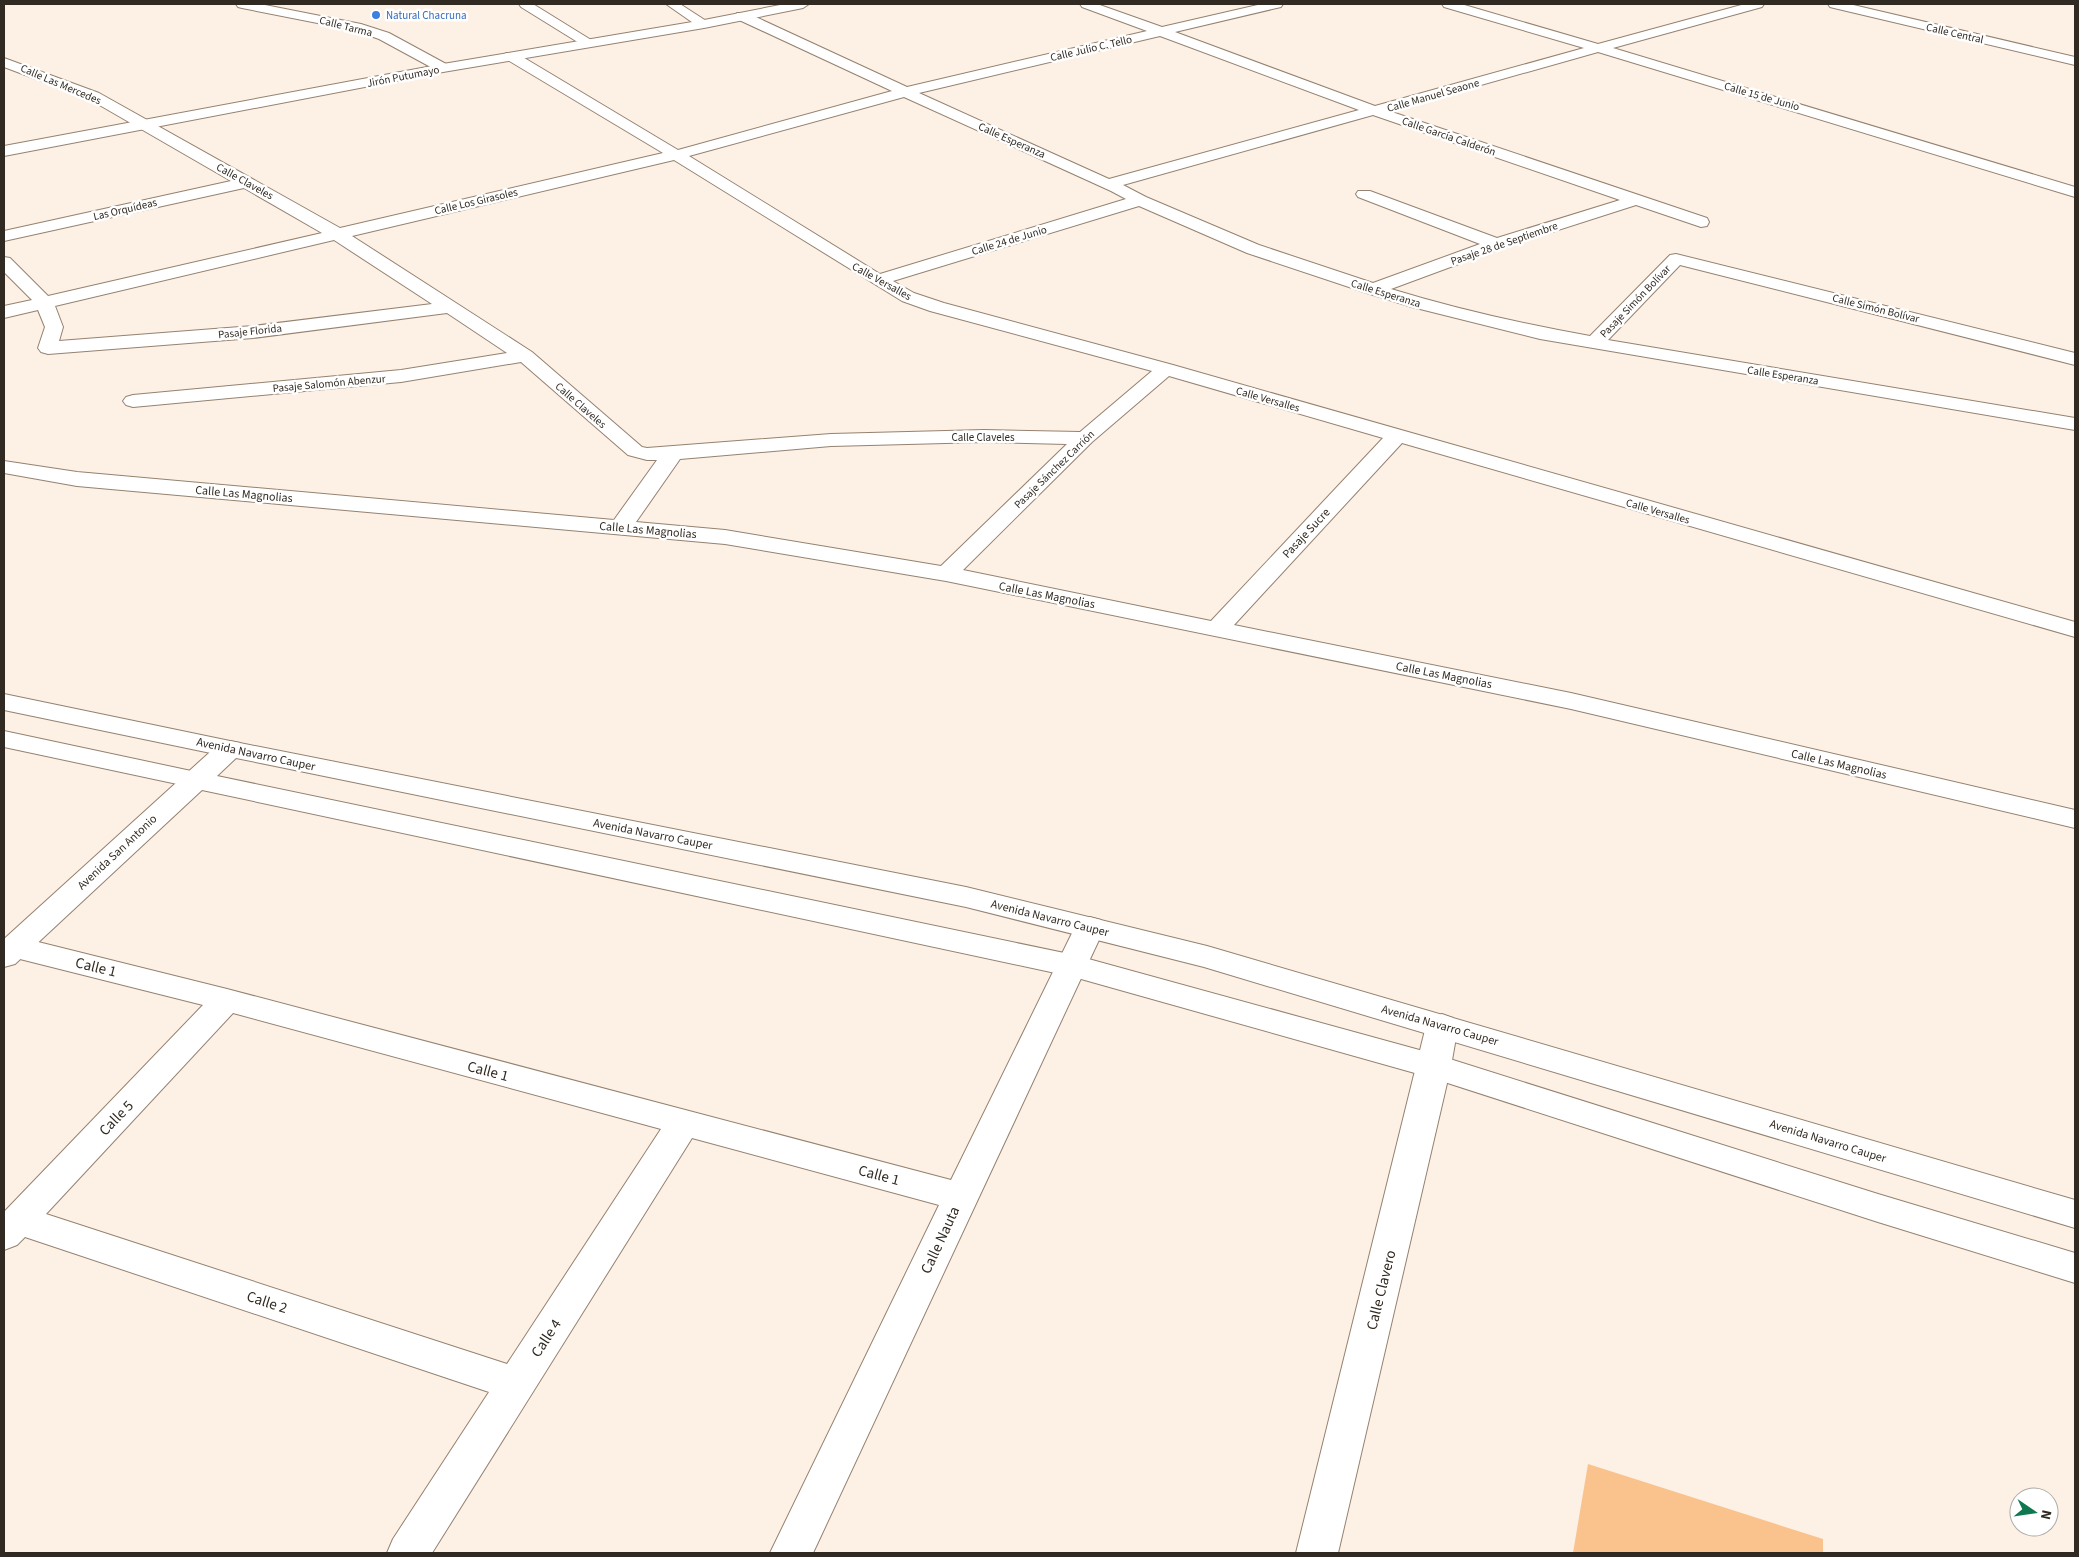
<svg xmlns="http://www.w3.org/2000/svg" width="2079" height="1557" viewBox="0 0 2079 1557" font-family="'Source Sans 3',sans-serif">
  <style>
    .green { fill: #fac38d }
    .lines { fill: none; stroke-linecap: round; stroke-linejoin: round }
    .minor-casing { stroke: #958270; stroke-width: 2 }
    .tertiary-casing { stroke: #958270; stroke-width: 2 }
    .secondary-casing { stroke: #958270; stroke-width: 2 }
    .minor { fill: #fff; fill-rule: evenodd }
    .tertiary { fill: #fff; fill-rule: evenodd }
    .secondary { fill: #fff; fill-rule: evenodd }
    .shop-dot { fill: #3f7fe0; stroke: #fff; stroke-width: 2 }
    .labels { text-anchor: middle; stroke-width: 5; stroke-linejoin: round; paint-order: stroke }
    .far-shop-label { font-size: 11px; fill: #366cbe; stroke: #fff; text-anchor: start }
    .far-street-label { font-size: 11px; fill: #312a22; stroke: #fff }
    .street-label { font-size: 12px; fill: #312a22; stroke: #fff }
    .near-street-label { font-size: 15px; fill: #312a22; stroke: #fff }
  </style>
  <rect width="100%" height="100%" fill="#fdf0e4"/>
  <!-- green -->
  <path class="green" d="M1588,1464L1823,1539V1553H1573Z"/>
  <g class="lines">
    <defs>
      <path id="minor" d="M236,4H260L361,24L389,33L448,65L450,68L443,72L438,71L379,39L353,30L242,8L238,7Z
        M519,4H533L596,43L594,46H584L521,7Z
        M666,4H680L711,24L709,27H699Z
        M1080,4H1097L1162,27L1262,4H1283L1281,7L1175,32L1375,106L1584,48L1444,7L1442,4H1461L1598,44L1745,4H1764L1762,7L1613,48L2075,187V197L1598,52L1389,111L1707,218L1709,222L1707,226L1701,227L1636,205L1502,248L1391,289C1456,309 1523,324 1590,336L1670,255L1676,254L2075,353V365L1680,265L1608,340L2075,418V430L1540,339L1412,307L1367,293L1247,253L1139,206L893,281L914,293L944,303L1173,365L2075,622V637L1402,443L1234,625L1571,693L2075,810V828L1571,709L946,581L725,544L77,486L4,473V461L77,472L614,520L657,460H647L628,455L521,362L401,382L133,407L126,405L123,401L126,397L133,395L401,370L507,353L447,313L253,338L48,354L41,352L38,348L45,327L38,310L4,318V306L32,300L4,272V257L10,258L48,296L322,233L244,188L4,241V231L231,181L89,99L4,67V58L99,93L340,228L663,153L506,59L504,56L506,53H516L678,150L892,91L737,19L736,16L737,13H747L907,87L1147,31L1082,7ZM1160,36L1359,110L1109,179L919,93ZM904,97L1111,191L1126,199L880,274L689,156ZM1373,115L1620,200L1497,238L1370,191H1358L1356,194L1358,197L1480,244L1373,283L1259,245L1146,197L1123,185ZM674,160L902,301L930,311L1152,371L1080,432L984,430L831,434L647,448L642,447L532,352L352,236ZM334,240L432,304L253,326L59,341L63,327L55,306ZM1169,376L1383,438L1211,621L963,570L1092,442ZM984,442L1067,444L941,566L725,530L636,522L680,459L831,446Z
        M1828,4H1849L2075,57V65L1834,8L1830,7Z
        M1090,917L1101,920L1105,927L813,1553H770L939,1205L692,1138L432,1553H387L393,1539L489,1392L25,1237L17,1245L4,1250V1212L203,1005L4,955V939L14,936L227,989L951,1180L1075,927L1079,920ZM233,1013L661,1129L507,1364L46,1214Z
        M1442,1014L1453,1018L1458,1026L1451,1066L1338,1553H1296L1426,1026L1431,1018Z"/>
      <path id="tertiary" d="M785,4H809L803,8L704,28L443,72L4,156V146L443,64L704,20Z
        M4,694L230,741L240,743L243,749L240,755L230,757L4,710Z
        M4,731L196,772L206,774L210,780L206,786L196,788L4,747Z"/>
      <path id="secondary" d="M230,741L966,887L1207,946L2075,1200V1228L1204,967L966,907L236,758L217,776L1074,955L1434,1054L1878,1194L2075,1253V1283L1878,1222L1429,1077L1074,977L202,790L15,964L4,967V939L220,743Z"/>
    </defs>
    <!-- minor casing -->
    <use href="#minor" class="minor-casing"/>
    <!-- tertiary casing -->
    <use href="#tertiary" class="tertiary-casing"/>
    <!-- secondary casing -->
    <use href="#secondary" class="secondary-casing"/>
    <!-- minor -->
    <use href="#minor" class="minor"/>
    <!-- tertiary -->
    <use href="#tertiary" class="tertiary"/>
    <!-- secondary -->
    <use href="#secondary" class="secondary"/>
  </g>
  <!-- markers -->
  <circle class="shop-dot" cx="376" cy="15" r="5"/>
  <g class="labels">
    <!-- far-shop labels -->
    <g class="far-shop-label">
      <text x="386" y="19">Natural Chacruna</text>
    </g>
    <!-- far-street labels -->
    <g class="far-street-label">
      <text transform="translate(346 26) rotate(14)" y="4">Calle Tarma</text>
      <text transform="translate(1955 33) rotate(13)" y="4">Calle Central</text>
      <text transform="translate(1091 48) rotate(-13)" y="4">Calle Julio C. Tello</text>
      <text transform="translate(403 76) rotate(-11)" y="4">Jirón Putumayo</text>
      <text transform="translate(61 84) rotate(23)" y="4">Calle Las Mercedes</text>
      <text transform="translate(1433 95) rotate(-16)" y="4">Calle Manuel Seaone</text>
      <text transform="translate(1762 96) rotate(16)" y="4">Calle 15 de Junio</text>
      <text transform="translate(1449 136) rotate(19)" y="4">Calle García Calderón</text>
      <text transform="translate(1012 140) rotate(24)" y="4">Calle Esperanza</text>
      <text transform="translate(245 181) rotate(29)" y="4">Calle Claveles</text>
      <text transform="translate(476 201) rotate(-13)" y="4">Calle Los Girasoles</text>
      <text transform="translate(125 209) rotate(-13)" y="4">Las Orquídeas</text>
      <text transform="translate(1009 240) rotate(-17)" y="4">Calle 24 de Junio</text>
      <text transform="translate(1504 243) rotate(-19)" y="4">Pasaje 28 de Septiembre</text>
      <text transform="translate(882 281) rotate(29)" y="4">Calle Versalles</text>
      <text transform="translate(1386 293) rotate(17)" y="4">Calle Esperanza</text>
      <text transform="translate(1635 301) rotate(-46)" y="4">Pasaje Simón Bolívar</text>
      <text transform="translate(1876 308) rotate(14)" y="4">Calle Simón Bolívar</text>
      <text transform="translate(250 331) rotate(-6)" y="4">Pasaje Florida</text>
      <text transform="translate(1783 375) rotate(9)" y="4">Calle Esperanza</text>
      <text transform="translate(329 383) rotate(-5)" y="4">Pasaje Salomón Abenzur</text>
      <text transform="translate(1268 399) rotate(16)" y="4">Calle Versalles</text>
      <text transform="translate(581 405) rotate(41)" y="4">Calle Claveles</text>
      <text x="983" y="441">Calle Claveles</text>
      <text transform="translate(1054 469) rotate(-44)" y="4">Pasaje Sánchez Carrión</text>
      <text transform="translate(1658 511) rotate(16)" y="4">Calle Versalles</text>
    </g>
    <!-- street labels -->
    <g class="street-label">
      <text transform="translate(244 494) rotate(5)" y="4">Calle Las Magnolias</text>
      <text transform="translate(648 530) rotate(5)" y="4">Calle Las Magnolias</text>
      <text transform="translate(1306 533) rotate(-47)" y="4">Pasaje Sucre</text>
      <text transform="translate(1047 595) rotate(11)" y="4">Calle Las Magnolias</text>
      <text transform="translate(1444 675) rotate(11)" y="4">Calle Las Magnolias</text>
      <text transform="translate(256 754) rotate(12)" y="4">Avenida Navarro Cauper</text>
      <text transform="translate(1839 764) rotate(13)" y="4">Calle Las Magnolias</text>
      <text transform="translate(653 834) rotate(11)" y="4">Avenida Navarro Cauper</text>
      <text transform="translate(117 852) rotate(-43)" y="4">Avenida San Antonio</text>
      <text transform="translate(1050 918) rotate(14)" y="4">Avenida Navarro Cauper</text>
      <text transform="translate(1440 1025) rotate(16)" y="4">Avenida Navarro Cauper</text>
      <text transform="translate(1828 1141) rotate(17)" y="4">Avenida Navarro Cauper</text>
    </g>
    <!-- near-street labels -->
    <g class="near-street-label">
      <text transform="translate(96 967) rotate(14)" y="5">Calle 1</text>
      <text transform="translate(488 1071) rotate(15)" y="5">Calle 1</text>
      <text transform="translate(116 1118) rotate(-46)" y="5">Calle 5</text>
      <text transform="translate(879 1175) rotate(15)" y="5">Calle 1</text>
      <text transform="translate(940 1240) rotate(-65)" y="5">Calle Nauta</text>
      <text transform="translate(1381 1290) rotate(-76)" y="5">Calle Clavero</text>
      <text transform="translate(267 1302) rotate(18)" y="5">Calle 2</text>
      <text transform="translate(546 1338) rotate(-57)" y="5">Calle 4</text>
    </g>
  </g>
  <!-- border -->
  <rect width="2079" height="1557" fill="none" stroke="#312a22" stroke-width="10"/>
  <!-- north arrow -->
  <g transform="translate(2034 1512) rotate(103)"><circle r="24" fill="#ffffff" stroke="#adaaa7"/>
  <path d="M0-4L9 19L0 12L-9 19Z" fill="#0f7851"/>
  <text y="-8" font-size="14" font-weight="bold" text-anchor="middle" fill="#312a22">N</text>
  </g>
</svg>
